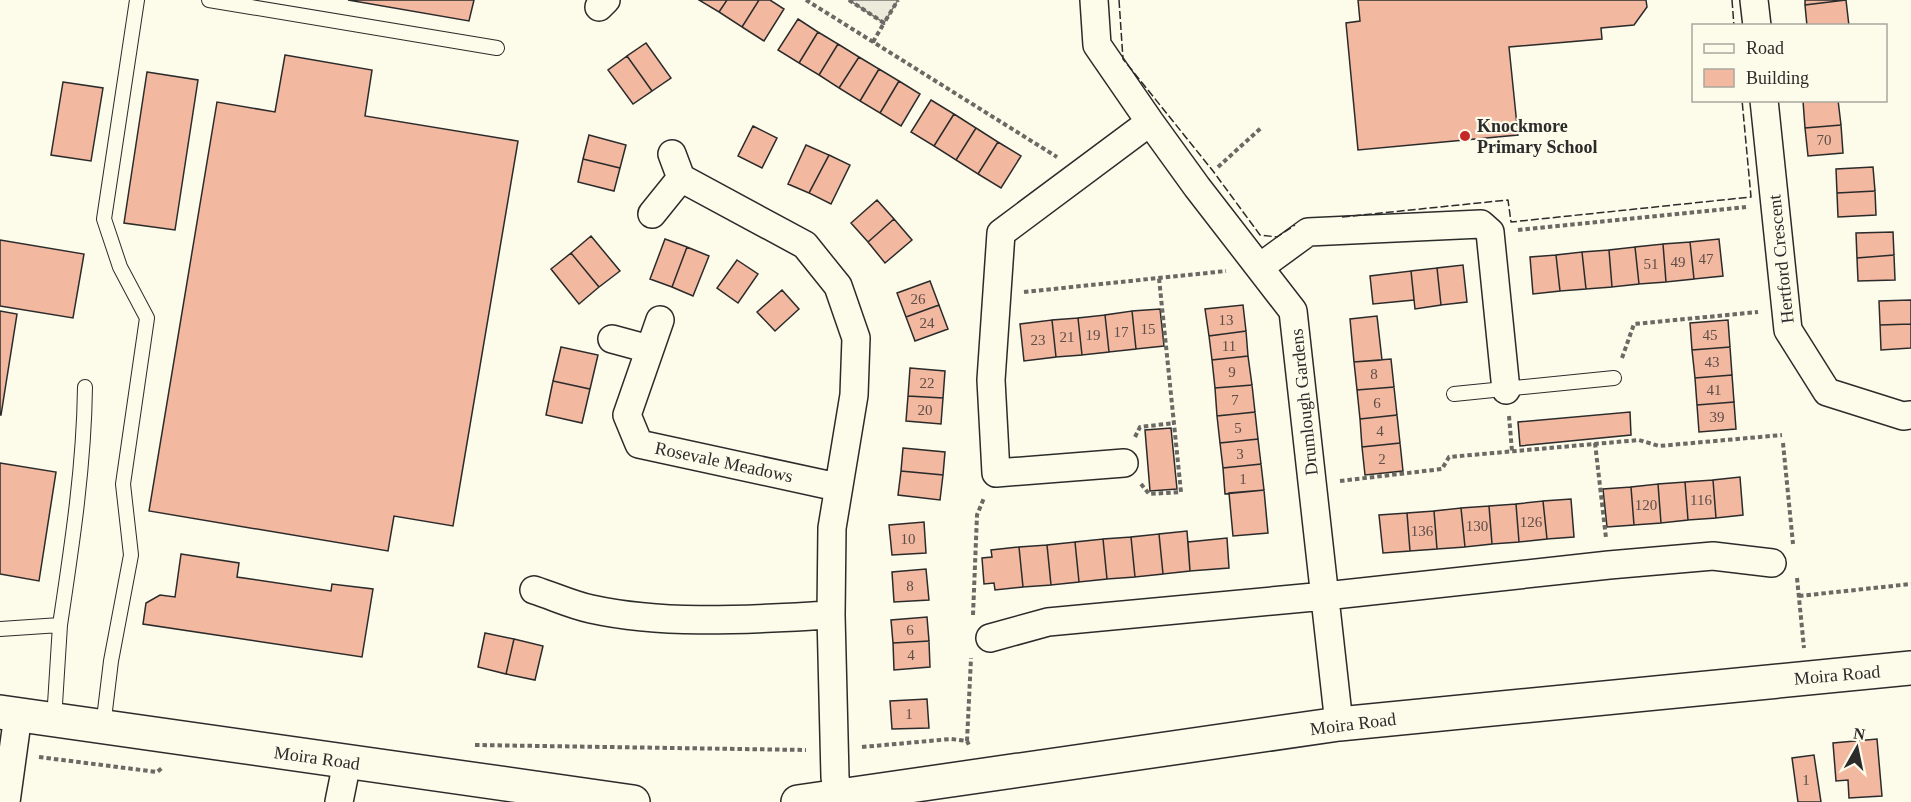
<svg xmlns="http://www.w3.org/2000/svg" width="1911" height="802" viewBox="0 0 1911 802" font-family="Georgia,serif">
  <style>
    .parking { fill: #eceadb; stroke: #74746e; stroke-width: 1.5 }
    .building { fill: #f2b8a0; stroke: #2b2b2b; stroke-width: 1.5 }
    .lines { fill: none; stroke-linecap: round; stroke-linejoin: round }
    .service-casing { stroke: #2b2b2b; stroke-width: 16 }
    .minor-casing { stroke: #2b2b2b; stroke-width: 30 }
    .trunk-casing { stroke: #2b2b2b; stroke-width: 36 }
    .path { stroke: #6a6964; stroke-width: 4; stroke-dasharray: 4.5 3; stroke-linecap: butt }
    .service { stroke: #fdfbea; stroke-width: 14 }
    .minor { stroke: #fdfbea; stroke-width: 27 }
    .trunk { stroke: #fdfbea; stroke-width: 33 }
    .fence { stroke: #2b2b2b; stroke-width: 1.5; stroke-dasharray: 8 3; stroke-linecap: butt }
    .poi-dot { fill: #c62828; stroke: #fdfbea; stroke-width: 2 }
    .labels { text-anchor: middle; stroke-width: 4.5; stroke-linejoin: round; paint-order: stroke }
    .number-label { font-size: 15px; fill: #5d4e48 }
    .poi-label { font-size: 18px; font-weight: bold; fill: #2b2b2b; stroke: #fdfbea; text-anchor: start }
    .street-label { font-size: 18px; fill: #2b2b2b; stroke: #fdfbea }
  </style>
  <rect width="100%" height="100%" fill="#fdfbea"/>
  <!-- parking -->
  <path class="parking" d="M849,0H898L884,23Z"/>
  <!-- building -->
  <path class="building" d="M348,0H474L469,21Z
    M699,0H727L719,12Z
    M727,0H759L742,27L719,12Z
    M759,0H770L784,9L764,41L742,27Z
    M1358,0H1646L1647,7L1634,25L1601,28L1602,39L1509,47L1518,135L1358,150L1346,23L1360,21Z
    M1805,0H1846L1805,5Z
    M1846,0L1849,26H1807L1805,5Z
    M798,19L818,32L799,63L778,50Z
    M818,32L838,44L819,75L799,63Z
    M646,43L671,78L652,91L627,56Z
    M838,44L859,57L839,88L819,75Z
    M285,55L372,70L365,116L518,141L453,526L394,516L388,551L149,511L217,102L275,112Z
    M627,56L652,91L633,104L608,70Z
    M859,57L879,69L860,101L839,88Z
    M879,69L899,81L880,113L860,101Z
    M147,72L198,80L175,230L124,223Z
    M899,81L920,94L901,126L880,113Z
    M63,82L103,88L91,161L51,155Z
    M931,100L954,114L934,146L911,132Z
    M1838,100L1841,125L1805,128L1803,101Z
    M954,114L976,128L956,160L934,146Z
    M1841,125L1843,153L1808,156L1805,128Z
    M753,126L777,138L762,168L738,156Z
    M976,128L998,142L978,174L956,160Z
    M589,135L626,145L620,168L583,159Z
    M998,142L1021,156L1001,188L978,174Z
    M806,145L829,155L809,193L788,184Z
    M829,155L850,165L831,204L809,193Z
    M583,159L620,168L614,191L578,182Z
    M1873,167L1875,191L1837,193L1836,169Z
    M1875,191L1876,215L1838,217L1837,193Z
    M877,200L894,219L868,242L851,223Z
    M894,219L912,240L885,263L868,242Z
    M1893,232L1894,255L1857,258L1856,233Z
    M591,236L620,271L599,287L571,253Z
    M665,239L687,247L672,287L650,279Z
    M1719,239L1723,276L1694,279L1690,242Z
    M0,240L84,254L73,318L0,306Z
    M1690,242L1694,279L1666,282L1663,244Z
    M1663,244L1666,282L1639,284L1635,247Z
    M687,247L709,256L693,296L672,287Z
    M1635,247L1639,284L1612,287L1609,250Z
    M1609,250L1612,287L1586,289L1582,252Z
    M1582,252L1586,289L1560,291L1556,255Z
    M571,253L599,287L579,304L551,269Z
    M1556,255L1560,291L1533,294L1530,257Z
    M1894,255L1895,280L1858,281L1857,258Z
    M737,260L758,274L738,303L717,288Z
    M1463,265L1467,302L1441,305L1437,268Z
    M1437,268L1441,305L1415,309L1411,271Z
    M1411,271L1414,300L1373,304L1370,276Z
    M930,281L939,305L906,317L897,293Z
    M782,290L799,309L775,331L757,312Z
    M1911,300V324L1880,325L1879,301Z
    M939,305L948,329L915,341L906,317Z
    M1243,305L1246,331L1209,336L1205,309Z
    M1160,309L1164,346L1136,349L1132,311Z
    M0,311L17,314L1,415H0Z
    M1132,311L1136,349L1109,352L1105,315Z
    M1105,315L1109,352L1082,355L1078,318Z
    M1377,316L1382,360L1354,362L1350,319Z
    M1078,318L1082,355L1056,357L1052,320Z
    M1052,320L1056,357L1024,361L1020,324Z
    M1728,320L1730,347L1692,350L1690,323Z
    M1911,324V348L1881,350L1880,325Z
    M1246,331L1248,356L1212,360L1209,336Z
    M561,347L598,355L590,389L553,381Z
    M1730,347L1732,375L1695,378L1692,350Z
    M1248,356L1252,385L1215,388L1212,360Z
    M1391,359L1394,387L1357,390L1354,362Z
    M910,368L945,371L943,398L908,396Z
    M1732,375L1734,402L1697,405L1695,378Z
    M553,381L590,389L582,423L546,415Z
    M1252,385L1255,412L1217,416L1215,388Z
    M1394,387L1397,415L1360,419L1357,390Z
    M908,396L943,398L941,424L906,421Z
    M1734,402L1736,429L1699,432L1697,405Z
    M1255,412L1258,439L1220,443L1217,416Z
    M1630,412L1631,435L1520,446L1518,422Z
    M1397,415L1400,443L1362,447L1360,419Z
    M1171,428L1177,489L1150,491L1145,430Z
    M1258,439L1261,464L1223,468L1220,443Z
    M1400,443L1403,471L1365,475L1362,447Z
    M903,448L945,452L943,475L901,471Z
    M0,463L56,472L39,581L0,574Z
    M1261,464L1264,490L1225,494L1223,468Z
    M901,471L943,475L940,500L898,495Z
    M1740,477L1743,515L1716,518L1713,480Z
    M1713,480L1716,518L1688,520L1685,482Z
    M1685,482L1688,520L1661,523L1658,484Z
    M1658,484L1661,523L1634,525L1631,487Z
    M1631,487L1634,525L1607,527L1603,489Z
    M1264,490L1268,533L1233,536L1229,493Z
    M1571,499L1574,537L1547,539L1543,501Z
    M1543,501L1547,539L1519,542L1516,504Z
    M1516,504L1519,542L1492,544L1489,506Z
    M1489,506L1492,544L1465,547L1461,508Z
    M1461,508L1465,547L1437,549L1434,511Z
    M1434,511L1437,549L1410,551L1407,513Z
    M1407,513L1410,551L1383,553L1379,515Z
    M924,522L926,553L892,555L889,525Z
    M1187,531L1190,571L1163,574L1159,534Z
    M1159,534L1163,574L1135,577L1131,537Z
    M1131,537L1135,577L1107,579L1103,539Z
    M1227,538L1229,568L1190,571L1188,542Z
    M1103,539L1107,579L1079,582L1075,542Z
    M1075,542L1079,582L1051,585L1047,545Z
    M1047,545L1051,585L1023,587L1019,547Z
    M1019,547L1023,587L995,590L994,583L984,584L982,558L992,557L991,550Z
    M181,554L239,563L237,577L331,591L332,584L373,589L362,657L143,624L146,603L160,595L175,597Z
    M926,569L929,600L894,602L892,572Z
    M927,617L929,641L893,643L891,620Z
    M485,633L514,639L506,674L478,667Z
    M514,639L543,646L535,680L506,674Z
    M929,641L930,667L894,670L893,643Z
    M927,699L929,728L892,729L890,701Z
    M1877,739L1882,796L1849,798L1848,780L1836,781L1833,743Z
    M1814,755L1821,802H1798L1792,758Z"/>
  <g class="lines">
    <defs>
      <path id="service" d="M209,0L497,48
        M1454,394L1614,378
        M60,625C72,545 84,467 85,387
        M0,629L60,625L54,720
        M103,727L111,661L131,555L123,484L147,318L120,267L104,219L137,0"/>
      <path id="minor" d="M1094,0L1097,45L1150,122L1197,187L1293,311L1339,724
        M1754,0L1757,26
        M599,7L606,0
        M1764,100L1788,330L1827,392L1903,416L1911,415
        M672,154L681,178
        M652,214L681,178L805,245L838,286L856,338L854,395L832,528L831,615L835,777L838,797
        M1260,267L1308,232L1481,224L1490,232L1506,390
        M660,320L627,415L639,444L837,487
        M612,339L649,349
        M1124,463L996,473L991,380L1001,233L1150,122
        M534,590C553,596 572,605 591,609C668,626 754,619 831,615
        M990,638L1048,622L1325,596L1609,565L1713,556L1772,563
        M6,802L18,715
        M339,802L347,762"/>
      <path id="trunk" d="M0,712L633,802
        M798,802L1339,724L1911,668"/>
    </defs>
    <!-- service casing -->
    <use href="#service" class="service-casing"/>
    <!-- minor casing -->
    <use href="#minor" class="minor-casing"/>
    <!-- trunk casing -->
    <use href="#trunk" class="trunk-casing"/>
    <!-- path -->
    <path class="path" d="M806,0L1057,157
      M849,0L884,23L898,0
      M873,42L884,23
      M1218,167L1262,127
      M1518,230L1746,207
      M1024,292L1226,271
      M1622,358L1634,324L1758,312
      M1509,416L1512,451
      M1135,437L1140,427L1174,423
      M1595,443L1606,538
      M1783,443L1793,544
      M1340,481L1442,469L1449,457L1639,440L1659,446L1782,435
      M1141,484L1149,494L1181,492L1159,278
      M1797,578L1804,648
      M1799,596L1911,584
      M973,615L977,515L984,498
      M967,741L971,658
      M475,745L806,750
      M862,747L951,739L967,741L970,747
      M39,757L157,772L162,768"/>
    <!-- service -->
    <use href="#service" class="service"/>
    <!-- minor -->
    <use href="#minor" class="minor"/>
    <!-- trunk -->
    <use href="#trunk" class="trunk"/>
    <!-- fence -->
    <path class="fence" d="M1119,0L1123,59L1213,171L1260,235L1277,237L1295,225
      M1732,0L1734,26
      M1342,217L1508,200L1511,222L1751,197L1742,100"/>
  </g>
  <!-- markers -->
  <circle class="poi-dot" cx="1465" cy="136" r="6"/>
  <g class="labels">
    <!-- number labels -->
    <g class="number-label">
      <text x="1824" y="145">70</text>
      <text x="1706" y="264">47</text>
      <text x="1678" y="267">49</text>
      <text x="1651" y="269">51</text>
      <text x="918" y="304">26</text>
      <text x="1226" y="325">13</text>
      <text x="927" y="328">24</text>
      <text x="1148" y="334">15</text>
      <text x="1121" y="337">17</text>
      <text x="1093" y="340">19</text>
      <text x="1710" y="340">45</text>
      <text x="1067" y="342">21</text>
      <text x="1038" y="345">23</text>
      <text x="1229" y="351">11</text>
      <text x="1712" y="367">43</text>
      <text x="1232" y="377">9</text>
      <text x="1374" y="379">8</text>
      <text x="927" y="388">22</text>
      <text x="1714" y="395">41</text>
      <text x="1235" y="405">7</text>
      <text x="1377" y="408">6</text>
      <text x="925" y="415">20</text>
      <text x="1717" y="422">39</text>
      <text x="1238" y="433">5</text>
      <text x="1380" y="436">4</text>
      <text x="1240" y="459">3</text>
      <text x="1382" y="464">2</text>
      <text x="1243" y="484">1</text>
      <text x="1701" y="505">116</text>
      <text x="1646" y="510">120</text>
      <text x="1531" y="527">126</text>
      <text x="1477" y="531">130</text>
      <text x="1422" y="536">136</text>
      <text x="908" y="544">10</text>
      <text x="910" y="591">8</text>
      <text x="910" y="635">6</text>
      <text x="911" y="660">4</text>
      <text x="909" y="719">1</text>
      <text x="1806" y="785">1</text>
    </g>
    <!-- poi labels -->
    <g class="poi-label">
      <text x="1477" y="132">Knockmore<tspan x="1477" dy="21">Primary School</tspan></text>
    </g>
    <!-- street labels -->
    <g class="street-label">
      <text transform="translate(1781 259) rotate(-96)" y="6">Hertford Crescent</text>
      <text transform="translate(1304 402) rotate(-96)" y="6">Drumlough Gardens</text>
      <text transform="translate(724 462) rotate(12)" y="6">Rosevale Meadows</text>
      <text transform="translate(1837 675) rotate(-5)" y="6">Moira Road</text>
      <text transform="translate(1353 724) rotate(-7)" y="6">Moira Road</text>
      <text transform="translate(317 758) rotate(8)" y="6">Moira Road</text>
    </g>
  </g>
  <!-- legend -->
  <rect x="1692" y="24" width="195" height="78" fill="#fdfbea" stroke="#a9a89e" stroke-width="1.5"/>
  <rect x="1704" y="44" width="30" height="9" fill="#fdfbea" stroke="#a9a89e" stroke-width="1.5"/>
  <text x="1746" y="54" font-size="18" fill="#2b2b2b">Road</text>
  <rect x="1704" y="69" width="30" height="18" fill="#f2b8a0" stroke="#a9a89e" stroke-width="1.5"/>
  <text x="1746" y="84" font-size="18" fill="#2b2b2b">Building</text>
  <!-- north arrow -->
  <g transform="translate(1857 748) rotate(9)" stroke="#fdfbea" stroke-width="4.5" paint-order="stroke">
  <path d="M0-4.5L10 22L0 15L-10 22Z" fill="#2b2b2b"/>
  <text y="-9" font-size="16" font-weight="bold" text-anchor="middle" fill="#2b2b2b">N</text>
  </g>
</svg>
